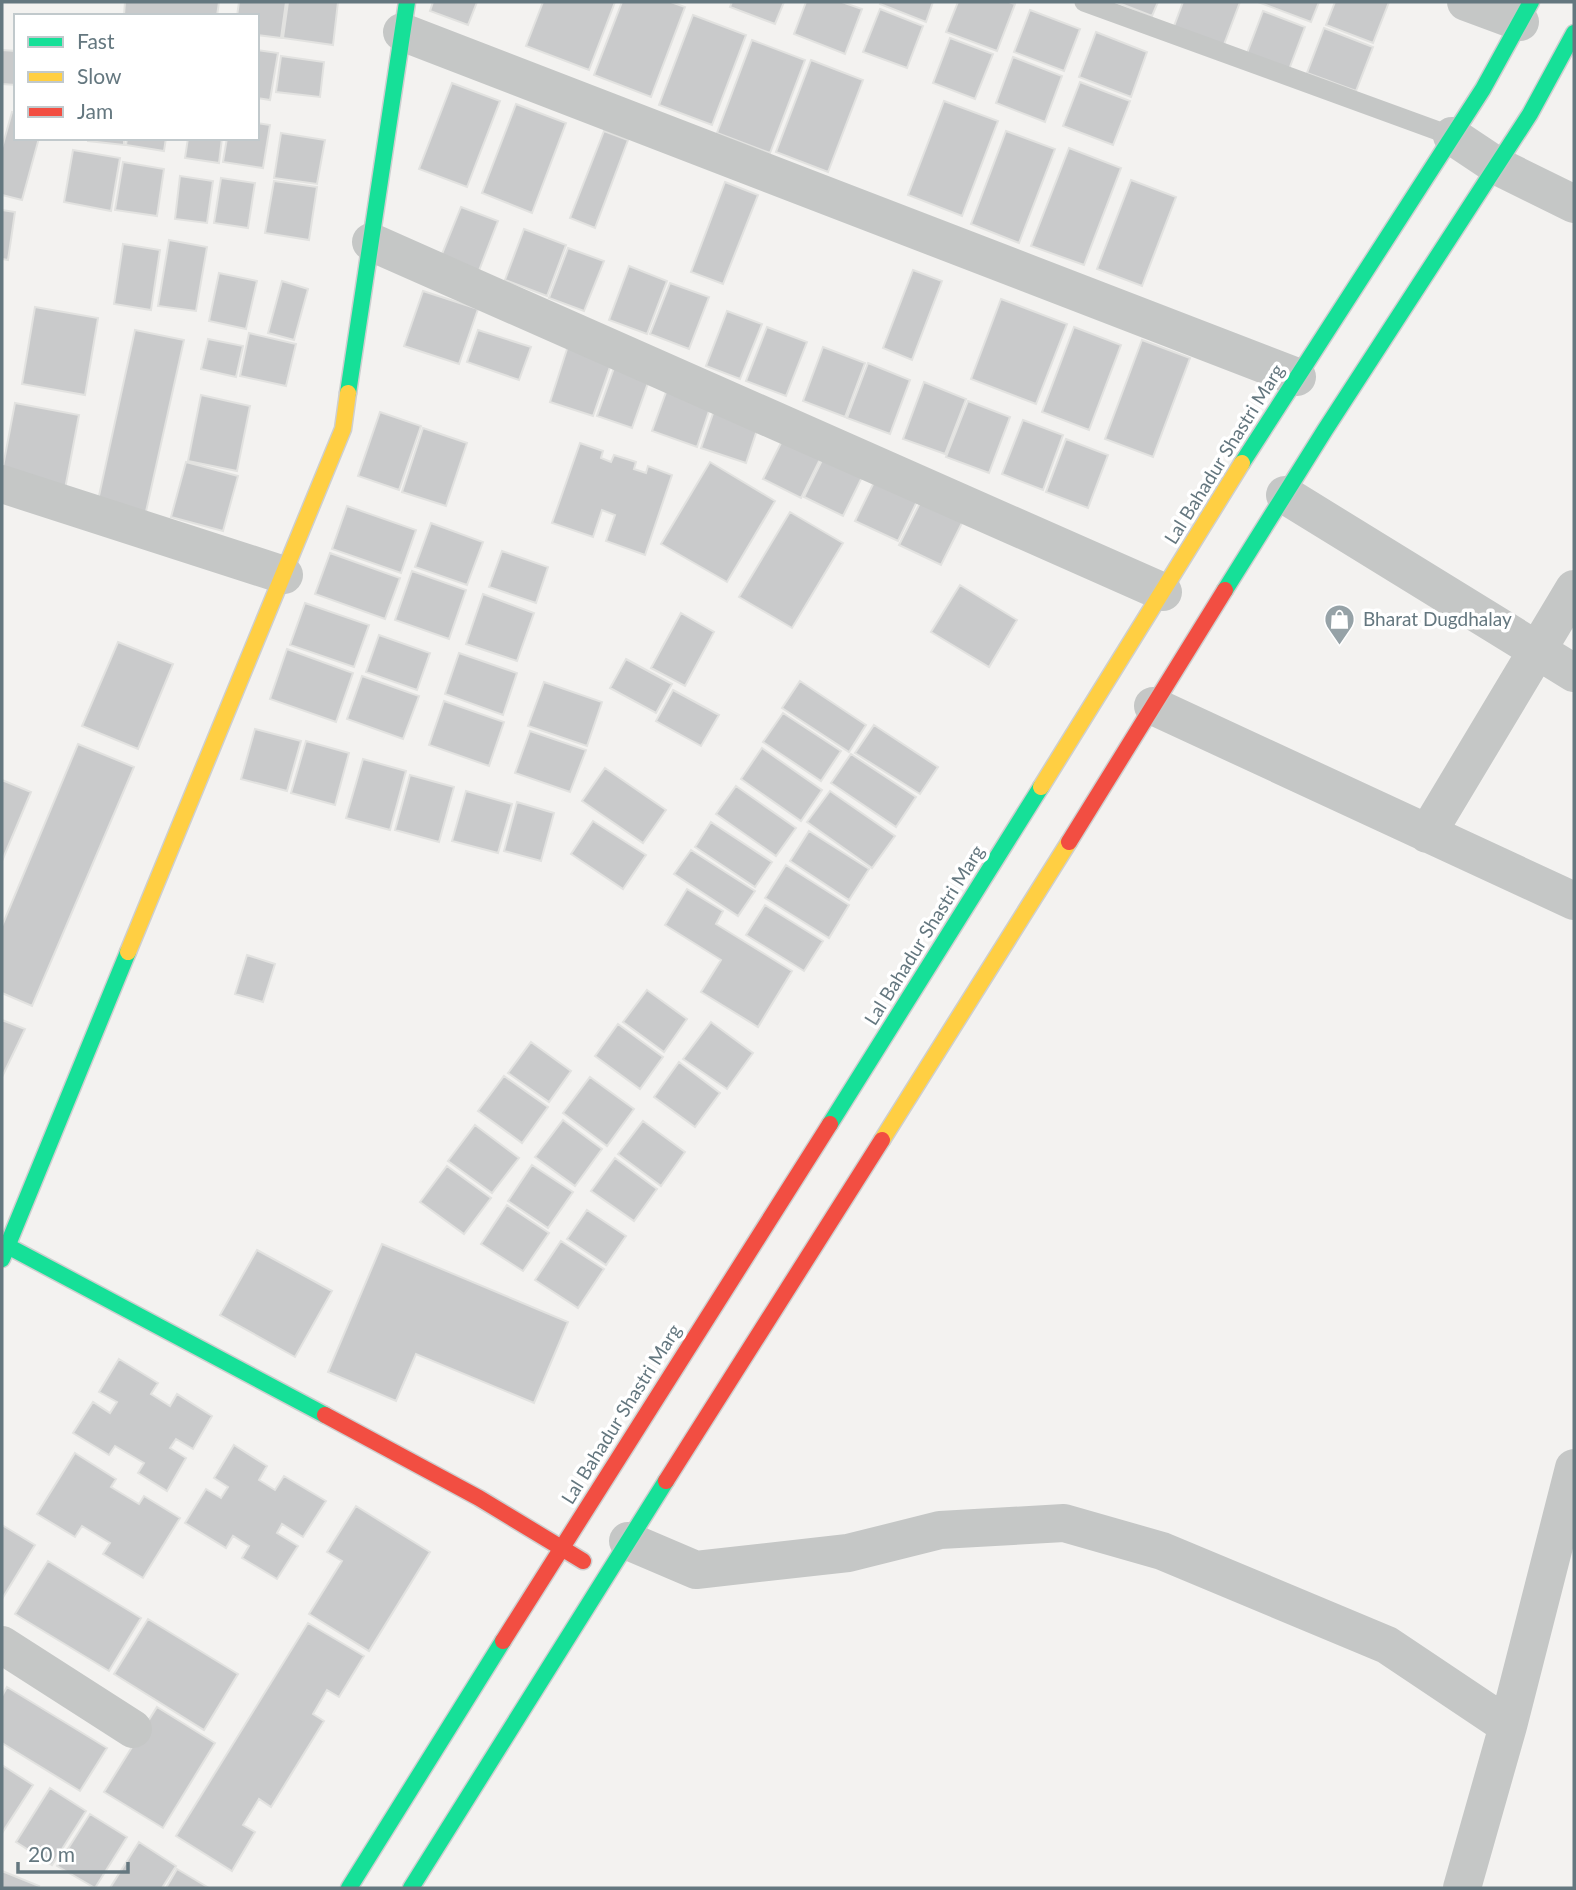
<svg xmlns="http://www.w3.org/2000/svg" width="1576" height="1890" viewBox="0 0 1576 1890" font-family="Lato,sans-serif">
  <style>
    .building { fill: #c9cacb; stroke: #e2e2e0; stroke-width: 2 }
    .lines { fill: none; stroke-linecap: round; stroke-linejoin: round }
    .fast-casing { stroke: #cecfcf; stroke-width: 19 }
    .slow-casing { stroke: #cecfcf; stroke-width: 19 }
    .jam-casing { stroke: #cecfcf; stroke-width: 19 }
    .lane { stroke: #c5c7c6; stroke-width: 19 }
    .street { stroke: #c5c7c6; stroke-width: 38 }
    .fast { stroke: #16e098; stroke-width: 16 }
    .slow { stroke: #ffcf43; stroke-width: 16 }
    .jam { stroke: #f24e42; stroke-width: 16 }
    .labels { text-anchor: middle; stroke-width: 7; stroke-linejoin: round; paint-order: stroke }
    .street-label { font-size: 19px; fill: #64777f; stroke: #fff }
    .poi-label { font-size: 19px; fill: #64777f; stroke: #fff; text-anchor: start }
  </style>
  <rect width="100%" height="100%" fill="#f3f2f0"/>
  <!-- building -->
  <path class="building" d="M125,2H219L217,16L124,15Z
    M239,2H286L281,38L257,35V16H237Z
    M288,2H338L333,45L283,38Z
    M433,2H477L468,25L430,11Z
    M543,2H615L589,70L526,46Z
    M622,2H671L685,7L651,97L594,75Z
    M732,2H784L775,24L730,7Z
    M806,2H842L862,9L845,54L794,34Z
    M881,2H933L926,22L880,4Z
    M958,2H1009L1015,4L997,51L946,32Z
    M1116,2H1158L1152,16Z
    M1183,2H1240L1223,47L1173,29Z
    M1258,2H1319L1311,22Z
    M1335,2H1389L1373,43L1326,25Z
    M880,9L923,26L907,68L863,52Z
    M1030,10L1080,29L1064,71L1014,52Z
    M1263,11L1305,27L1288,72L1246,56Z
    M693,15L746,35L712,125L659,105Z
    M1324,28L1373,47L1356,91L1307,73Z
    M1096,32L1147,52L1131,97L1079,77Z
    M950,38L993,54L975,99L933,83Z
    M752,40L805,60L770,153L717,133Z
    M2,50L16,51V85L2,84Z
    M257,50L278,53L270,100L257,98Z
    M281,56L324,62L320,97L276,92Z
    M1013,57L1062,76L1045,122L996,103Z
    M811,60L863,80L828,172L776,152Z
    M1080,82L1130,101L1113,145L1063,126Z
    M452,83L500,101L467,187L419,169Z
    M944,101L998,121L962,216L908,195Z
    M516,104L566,123L532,213L482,193Z
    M12,112L16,113V138H39L22,200L2,195V148Z
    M257,123L270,125L263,168L223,162L227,138H257Z
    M604,131L628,140L595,228L570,218Z
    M1006,131L1055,149L1019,243L971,224Z
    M281,133L325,140L317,184L274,178Z
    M88,138H124V145L88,141Z
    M127,138H166L164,151L126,145Z
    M188,138H222L219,163L185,158Z
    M1069,148L1121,168L1084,265L1031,246Z
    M73,150L120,158L111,211L64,202Z
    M123,162L164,169L157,216L115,210Z
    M180,176L213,181L207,223L175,219Z
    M221,178L255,183L248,228L214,223Z
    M1131,180L1176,197L1142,286L1097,269Z
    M274,181L317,187L309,240L265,233Z
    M725,182L758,195L723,284L691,272Z
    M461,207L498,221L478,273L440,259Z
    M2,210L15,212L8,260L2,259Z
    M524,229L566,245L547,296L505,280Z
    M169,240L207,247L196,311L158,306Z
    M123,244L160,250L151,310L114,304Z
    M568,248L604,261L584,311L549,298Z
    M629,266L667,281L647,334L609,320Z
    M913,270L942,281L912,360L883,348Z
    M219,273L257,281L246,329L209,321Z
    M282,281L308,289L294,340L268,333Z
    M670,283L709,297L689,349L650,334Z
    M423,291L478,309L459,364L404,346Z
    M1001,299L1067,324L1036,404L971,379Z
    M35,307L98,318L85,395L22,384Z
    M727,311L762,324L740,379L706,366Z
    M767,327L807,342L786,396L746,381Z
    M1074,327L1121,345L1089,430L1042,412Z
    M135,330L184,340L145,516L97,505Z
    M478,330L531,347L519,380L467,362Z
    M249,333L296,344L286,386L240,376Z
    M208,339L243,346L236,377L201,369Z
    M1142,340L1190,358L1153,457L1105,439Z
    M568,346L612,361L593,416L550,402Z
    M823,347L865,363L845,417L803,401Z
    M868,363L910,380L890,434L847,418Z
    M614,368L649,380L632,428L597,416Z
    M924,382L966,399L945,454L903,439Z
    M669,384L713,399L697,447L652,431Z
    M201,395L250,406L237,471L188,461Z
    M968,401L1010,417L989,473L946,457Z
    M717,402L761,418L746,463L701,448Z
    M15,403L79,415L65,489L2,472Z
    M380,412L421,426L399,490L358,476Z
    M1023,420L1063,435L1043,490L1002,474Z
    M423,428L467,443L446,506L402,492Z
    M788,429L826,447L801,498L763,479Z
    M1066,439L1108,455L1088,508L1046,492Z
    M580,443L603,451L601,458L611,462L614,455L636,462L634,469L646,473L648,466L672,475L645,555L606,541L615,515L602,510L593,537L552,523Z
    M828,448L867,467L843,516L804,497Z
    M186,462L238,476L223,531L171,517Z
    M710,462L775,501L727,582L661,544Z
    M880,470L922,491L898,541L855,521Z
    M925,493L967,513L941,565L899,545Z
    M347,506L416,530L401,573L332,549Z
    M790,512L843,543L792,628L739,597Z
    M431,523L483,542L467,585L415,567Z
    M502,551L548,567L536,603L489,587Z
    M330,553L400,578L385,619L315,594Z
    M412,571L466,590L449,639L395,620Z
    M960,585L1017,620L989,667L931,632Z
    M483,594L534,613L517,661L466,644Z
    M305,603L369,625L354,667L290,645Z
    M681,613L714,632L685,686L651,668Z
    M379,635L430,653L417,690L366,672Z
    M118,642L173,664L138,749L82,726Z
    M287,649L353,673L336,722L270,699Z
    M459,653L517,673L503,715L445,694Z
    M626,659L672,684L656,713L610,688Z
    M362,676L419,696L403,739L347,719Z
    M800,681L866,725L849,752L782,708Z
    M544,682L602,702L587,746L528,726Z
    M673,690L719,715L701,746L656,721Z
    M444,701L504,722L489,766L429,745Z
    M783,713L841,751L821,781L763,742Z
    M874,725L938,767L920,794L855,753Z
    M255,729L301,741L287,791L241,779Z
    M530,731L586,750L570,792L515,773Z
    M306,741L349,753L335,805L291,793Z
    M78,744L134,767L32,1006L2,993V926Z
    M762,748L822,790L801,821L741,779Z
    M851,754L916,797L896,827L831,783Z
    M363,759L406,771L390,830L346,818Z
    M605,768L666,810L643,843L582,801Z
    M410,775L454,787L439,842L395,830Z
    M2,780L31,792L2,861Z
    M736,786L796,828L776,856L716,814Z
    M466,791L512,804L498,853L452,841Z
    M830,791L895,836L872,868L807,822Z
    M517,802L554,813L541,861L504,851Z
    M593,821L646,855L623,889L571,854Z
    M711,822L772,862L755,887L695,847Z
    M809,831L869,869L849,900L790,861Z
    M691,850L755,891L738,916L674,874Z
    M786,865L849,905L829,938L765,898Z
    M687,889L723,911L716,924L792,971L758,1027L701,992L721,960L665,925Z
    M765,905L823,941L804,971L746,935Z
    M247,955L275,964L263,1002L235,994Z
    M647,990L687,1019L664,1052L623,1022Z
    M2,1020L25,1029L2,1077Z
    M711,1022L753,1053L727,1089L683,1059Z
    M618,1024L663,1057L640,1089L595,1056Z
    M531,1042L571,1071L549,1102L508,1073Z
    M679,1062L720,1093L695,1127L654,1097Z
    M504,1076L548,1107L522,1143L478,1111Z
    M590,1077L634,1109L607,1146L563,1113Z
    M563,1120L602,1149L575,1186L535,1157Z
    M643,1121L685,1152L661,1186L618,1154Z
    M475,1125L519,1158L492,1193L448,1161Z
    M615,1158L657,1189L634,1221L591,1191Z
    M532,1165L573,1192L548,1228L508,1201Z
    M447,1166L491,1198L464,1234L420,1202Z
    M507,1205L549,1233L523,1271L481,1244Z
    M587,1210L626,1236L606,1265L567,1239Z
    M561,1241L604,1269L578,1308L535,1280Z
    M382,1244L568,1322L534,1403L416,1354L396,1401L328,1372Z
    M257,1250L332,1291L295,1357L220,1315Z
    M119,1359L158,1383L151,1394L170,1406L177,1394L212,1416L193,1449L176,1439L170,1448L186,1458L167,1491L138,1473L144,1463L115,1446L109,1455L73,1433L93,1402L110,1413L117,1402L99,1392Z
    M234,1445L267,1466L259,1480L275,1490L284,1476L326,1501L303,1537L282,1524L277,1533L298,1546L277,1579L242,1558L249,1546L233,1536L226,1548L185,1523L206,1489L221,1498L228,1487L214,1478Z
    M75,1453L116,1479L111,1487L139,1504L144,1496L180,1518L143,1578L103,1554L110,1543L82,1526L75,1537L37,1514Z
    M356,1506L430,1552L369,1651L309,1614L342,1561L327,1552Z
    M2,1525L35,1545L2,1599Z
    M48,1561L141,1618L109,1671L15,1614Z
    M148,1619L238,1674L204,1730L114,1674Z
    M308,1623L364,1656L339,1697L327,1690L313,1714L324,1721L271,1807L259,1799L243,1825L255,1832L232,1871L176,1836Z
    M7,1687L107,1748L80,1791L2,1743V1696Z
    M157,1707L215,1743L163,1828L104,1792Z
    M2,1765L33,1785L2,1833Z
    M50,1788L86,1811L52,1865L16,1842Z
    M90,1814L127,1837L95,1888L57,1866Z
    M139,1842L176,1866L162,1888H110Z
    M177,1869L209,1888H166Z
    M2,1871L39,1886L38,1888H2Z"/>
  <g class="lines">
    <defs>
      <path id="fast" d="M348,393L407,2
        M1242,463L1483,89L1531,2
        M1225,590L1325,430L1530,114L1574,33
        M830,1124L1041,787
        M2,1243L325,1415
        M2,1259L128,952
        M349,1888L503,1641
        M411,1888L666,1481"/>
      <path id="slow" d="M1041,787L1242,463
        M128,952L343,429L348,393
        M882,1140L1069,842"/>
      <path id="jam" d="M1069,842L1225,590
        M325,1415L479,1498L583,1561
        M666,1481L882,1140
        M503,1641L830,1124"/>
    </defs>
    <!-- fast casing -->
    <use href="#fast" class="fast-casing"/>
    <!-- slow casing -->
    <use href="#slow" class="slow-casing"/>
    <!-- jam casing -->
    <use href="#jam" class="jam-casing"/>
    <!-- lane -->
    <path class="lane" d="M1084,2L1452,136"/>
    <!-- street -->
    <path class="street" d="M1466,2L1520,22
      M402,32L1297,377
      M1452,136L1497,166L1574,204
      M371,242L1163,592
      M2,484L284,575
      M1285,495L1574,673
      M1153,706L1574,901
      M1427,834L1574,589
      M628,1541L696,1570L848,1553L940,1530L1064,1523L1162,1551L1387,1645L1508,1726
      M2,1645L133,1729
      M1462,1888L1508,1726L1574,1468"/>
    <!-- fast -->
    <use href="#fast" class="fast"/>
    <!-- slow -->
    <use href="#slow" class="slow"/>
    <!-- jam -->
    <use href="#jam" class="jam"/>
  </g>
  <!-- icons -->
  <defs>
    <symbol id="shop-pin" viewBox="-11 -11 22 30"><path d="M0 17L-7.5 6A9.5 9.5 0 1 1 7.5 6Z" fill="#96a2a7" stroke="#fff"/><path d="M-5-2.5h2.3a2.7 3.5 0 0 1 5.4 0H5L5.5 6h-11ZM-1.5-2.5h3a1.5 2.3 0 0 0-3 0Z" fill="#fff"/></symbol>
  </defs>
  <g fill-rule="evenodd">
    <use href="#shop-pin" x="1322" y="602" width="35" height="47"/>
  </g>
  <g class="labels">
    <!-- street labels -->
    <g class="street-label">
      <text transform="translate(1224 454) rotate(-58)" y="7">Lal Bahadur Shastri Marg</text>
      <text transform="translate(924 935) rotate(-58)" y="7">Lal Bahadur Shastri Marg</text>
      <text transform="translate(621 1414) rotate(-58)" y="7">Lal Bahadur Shastri Marg</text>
    </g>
    <!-- poi labels -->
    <g class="poi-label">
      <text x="1363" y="626">Bharat Dugdhalay</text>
    </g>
  </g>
  <!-- border -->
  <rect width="1576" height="1890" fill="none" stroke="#64777f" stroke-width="7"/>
  <!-- legend -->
  <rect x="14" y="14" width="245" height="126" fill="#ffffff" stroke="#c1c9cc" stroke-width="2"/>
  <rect x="28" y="37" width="35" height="10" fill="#16e098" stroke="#c1c9cc" stroke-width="2"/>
  <text x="77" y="49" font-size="21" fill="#64777f">Fast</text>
  <rect x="28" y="72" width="35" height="10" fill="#ffcf43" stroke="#c1c9cc" stroke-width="2"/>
  <text x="77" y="84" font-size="21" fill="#64777f">Slow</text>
  <rect x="28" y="107" width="35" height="10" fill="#f24e42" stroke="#c1c9cc" stroke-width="2"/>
  <text x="77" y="119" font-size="21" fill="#64777f">Jam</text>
  <!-- scale -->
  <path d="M18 1862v10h110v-10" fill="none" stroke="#64777f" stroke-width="3.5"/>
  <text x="28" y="1862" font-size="21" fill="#64777f" stroke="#ffffff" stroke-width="5" paint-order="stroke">20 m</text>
</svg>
